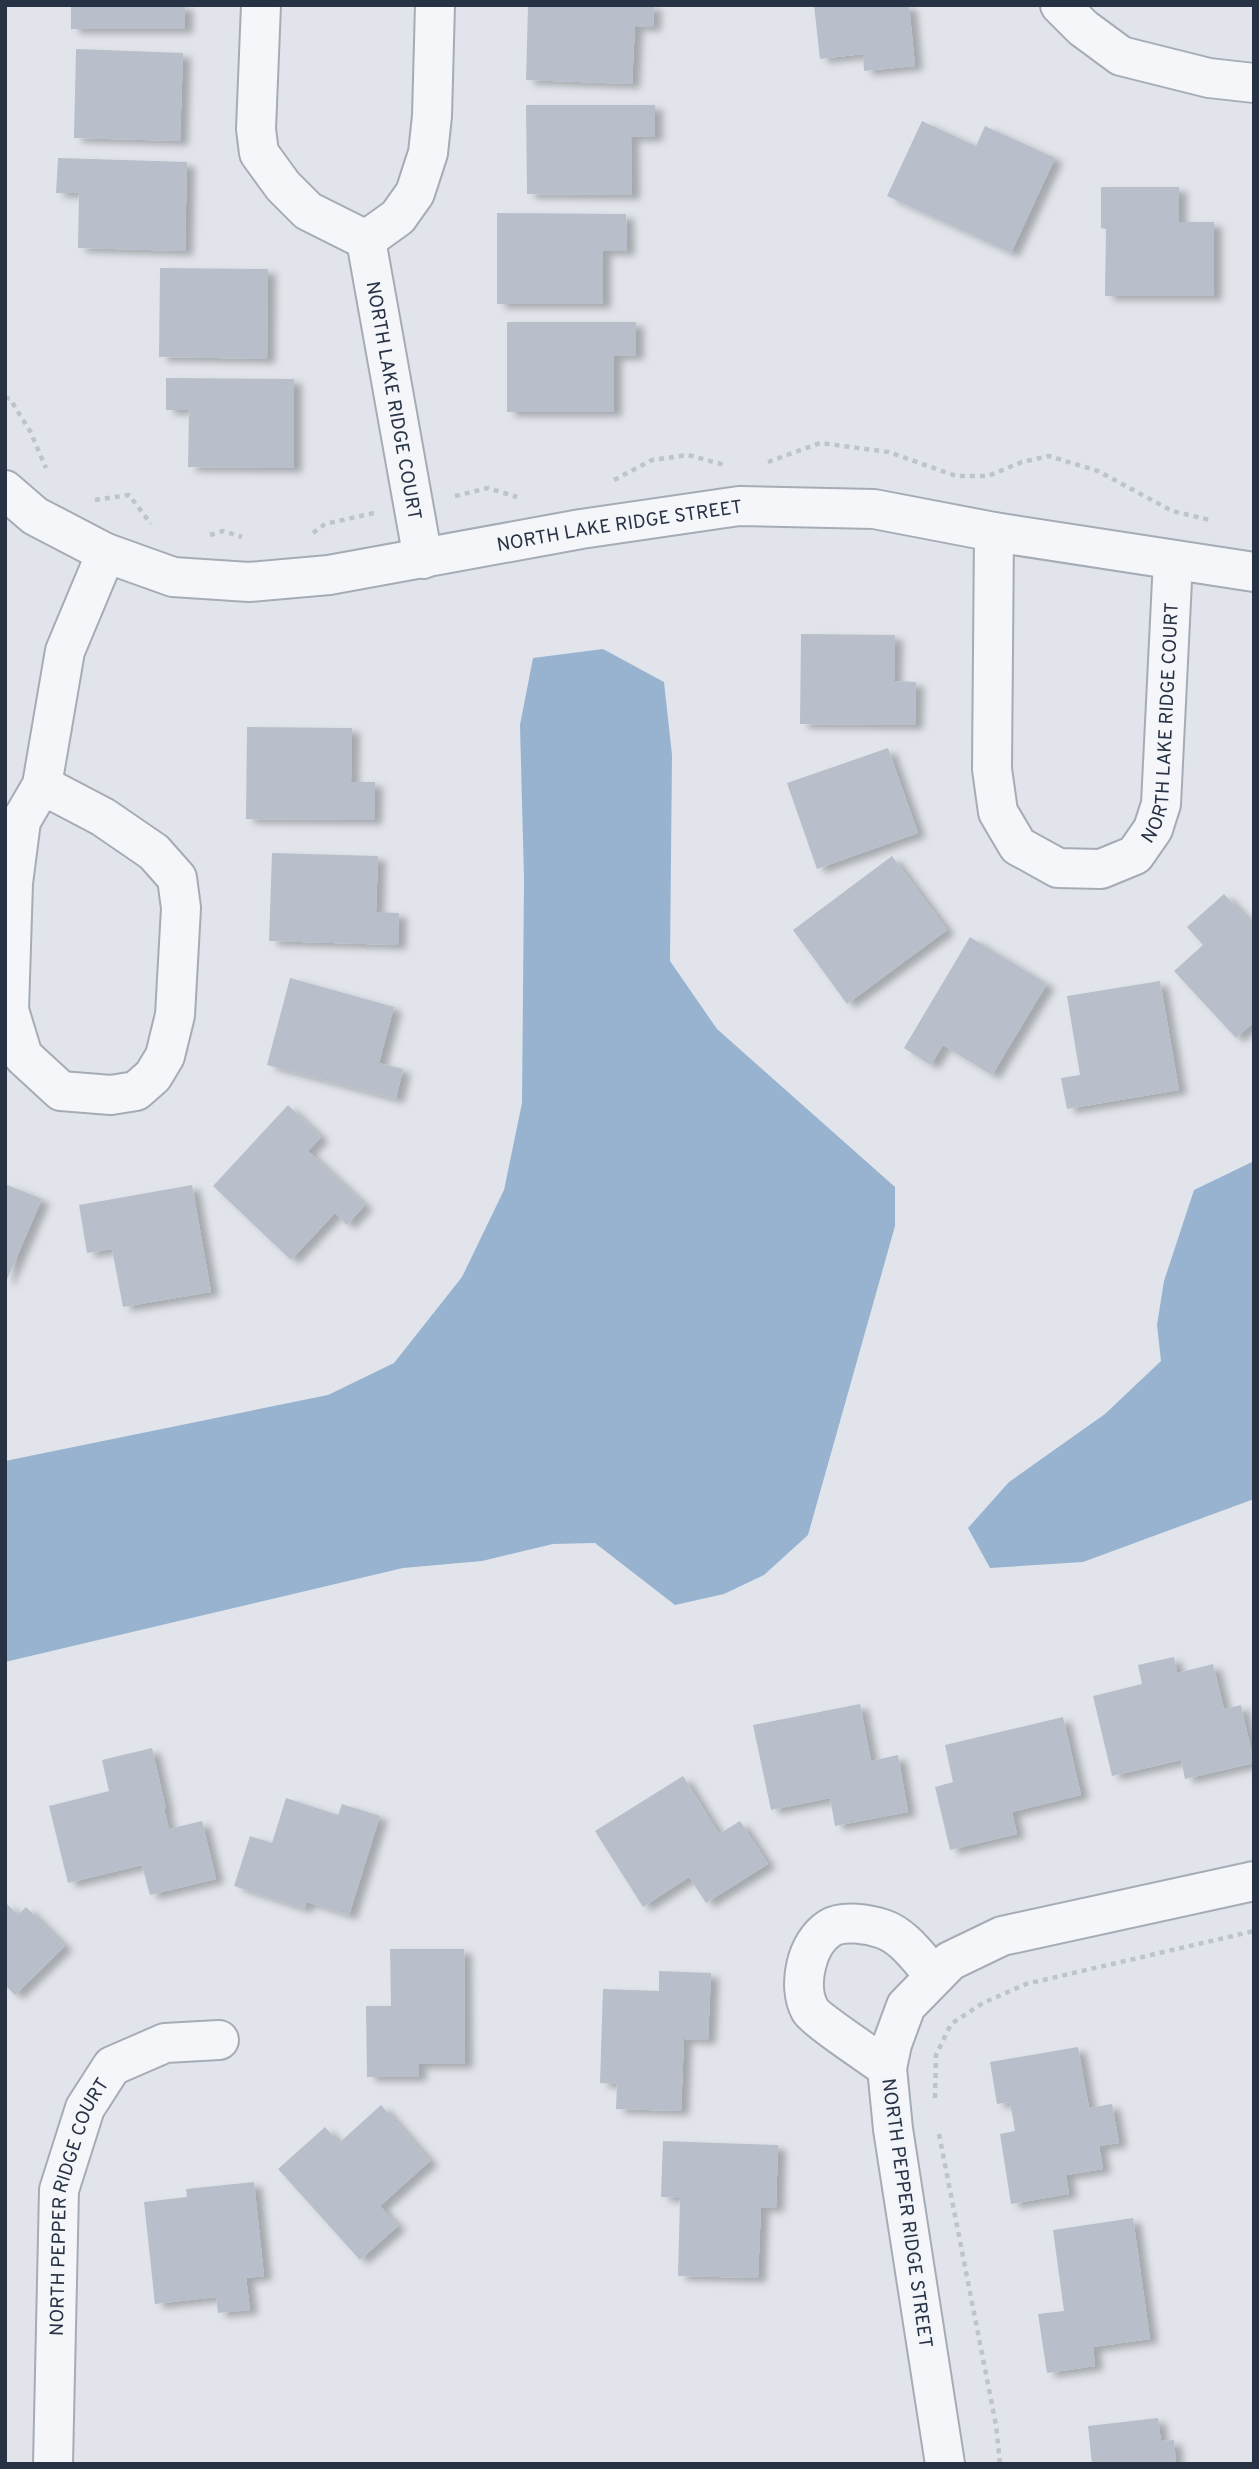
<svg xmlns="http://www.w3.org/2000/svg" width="1259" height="2469" viewBox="0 0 1259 2469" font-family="Overpass,sans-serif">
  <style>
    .water { fill: #98b3cf }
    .building { fill: #b8beca; filter: url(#shadow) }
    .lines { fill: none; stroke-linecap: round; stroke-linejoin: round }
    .minor-casing { stroke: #a5acb6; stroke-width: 42 }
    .path { stroke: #bfc3ca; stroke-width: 4.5; stroke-dasharray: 5 5; stroke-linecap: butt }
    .minor { stroke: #f4f6f9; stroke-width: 38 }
    .labels { text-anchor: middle; stroke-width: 5; stroke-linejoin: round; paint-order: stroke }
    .street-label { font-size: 19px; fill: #273245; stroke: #f1f4f8 }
  </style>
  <defs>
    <filter id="shadow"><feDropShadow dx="8" dy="4.5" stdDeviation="3.5" flood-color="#0004"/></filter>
  </defs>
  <rect width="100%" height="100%" fill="#e1e5eb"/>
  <!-- water -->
  <path class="water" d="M603,649L664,682L672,755L670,961L717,1029L895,1187V1226L808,1535L764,1575L724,1594L675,1605L595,1543L553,1544L482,1561L403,1568L5,1662V1461L328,1395L394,1363L462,1277L504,1190L522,1103L524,880L520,725L533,658Z
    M1254,1161V1499L1083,1562L990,1568L968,1528L1009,1482L1105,1414L1161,1361L1157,1325L1164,1281L1194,1190Z"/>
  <!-- building -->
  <path class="building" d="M71,5H185V29H71Z
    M528,5H654L653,27L635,26L632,84L526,80Z
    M814,5H909L915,66L864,71L863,54L820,59Z
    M76,49L183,53L180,141L74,138Z
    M526,105H655V137H631L632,195L527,194Z
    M922,121L976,146L985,126L1055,158L1011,253L887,196Z
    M58,158L187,162L185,251L78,248L79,193H56Z
    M1101,187H1179V222H1214V296H1105L1106,229L1101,228Z
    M497,213L626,214L627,251H603V304H497Z
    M160,268L268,269L267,359L159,357Z
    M507,322H636V355L614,356V412H507Z
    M166,378L294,379V468L188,467L189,410H166Z
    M801,634L895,635L894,681L916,682L915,725L800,724Z
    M247,727L352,728L351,782H375L374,820L246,819Z
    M888,748L918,833L817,869L787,783Z
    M272,853L378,856L376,912L399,913L398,945L269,941Z
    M892,856L947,930L847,1004L793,930Z
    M1224,894L1254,926V1022L1236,1038L1174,971L1203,945L1187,927Z
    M970,937L1047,984L992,1075L943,1045L931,1065L904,1048Z
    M290,978L394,1007L379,1063L403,1069L396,1099L267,1065Z
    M1160,981L1179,1090L1067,1109L1061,1078L1080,1075L1067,996Z
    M288,1105L321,1137L308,1151L365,1205L347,1225L335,1213L291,1260L213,1186Z
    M5,1184L42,1199L5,1284Z
    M192,1185L211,1292L123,1307L112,1249L87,1253L79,1205Z
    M1174,1657L1177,1673L1213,1664L1224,1709L1241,1705L1254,1763L1185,1779L1181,1760L1112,1776L1093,1696L1142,1684L1138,1665Z
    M860,1704L871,1761L898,1755L908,1812L835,1826L830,1798L771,1810L753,1725Z
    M1063,1717L1081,1795L1012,1812L1017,1834L950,1850L935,1787L953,1782L945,1745Z
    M152,1748L166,1809H164L169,1829L202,1821L216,1879L150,1895L142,1865L68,1883L49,1806L109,1791L102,1760Z
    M683,1776L719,1834L740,1821L768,1864L706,1903L689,1877L643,1907L595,1831Z
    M286,1798L338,1815L342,1804L380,1816L349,1915L307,1902L304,1909L234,1886L250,1836L272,1843Z
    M5,1902L18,1915L26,1907L65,1946L15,1995L5,1985Z
    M390,1949H464L465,2064H418L419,2077H367L366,2006H391Z
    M659,1971L711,1973L708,2040L684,2039L681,2111L616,2109L617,2084L600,2083L603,1989L659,1991Z
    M1078,2047L1089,2108L1112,2104L1119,2143L1099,2146L1103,2169L1066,2175L1069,2194L1011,2204L1000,2134L1015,2131L1010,2102L997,2104L990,2062Z
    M381,2105L430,2161L380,2206L398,2226L360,2260L278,2169L325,2127L339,2143Z
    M663,2141L778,2145L776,2208L761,2207L758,2278L678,2276L680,2198L661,2197Z
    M254,2182L264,2276L246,2278L250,2310L218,2313L216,2297L155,2304L144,2202L187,2197L186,2189Z
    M1133,2218L1150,2339L1093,2347L1095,2366L1047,2373L1038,2314L1064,2311L1053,2230Z
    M1158,2418L1161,2441L1174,2440L1176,2464H1092L1088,2426Z"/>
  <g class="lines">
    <defs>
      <g id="minor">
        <path d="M261,5L256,129L259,153L283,186L308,211L366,240L398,217L415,193L428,153L432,116L435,5"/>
        <path d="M1060,5L1083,28L1121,56L1209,78L1254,83"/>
        <path id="s1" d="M366,240L423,559"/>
        <path id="s2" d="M5,490L35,516L106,553L173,577L249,582L329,575L581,529L739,506L874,509L994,532L1254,572"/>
        <path id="s3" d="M994,532L992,769L998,812L1018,846L1058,868L1101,869L1135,855L1153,829L1161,804L1173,560"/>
        <path d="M42,785L103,817L154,852L177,878L181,908L175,1015L165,1056L153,1076L136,1091L111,1095L61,1091L23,1056L9,1010L13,883L21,821Z"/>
        <path d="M42,785L65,651L106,553"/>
        <path d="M887,2068C874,2058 816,2020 810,2010C797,1986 806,1943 830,1928C843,1920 869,1924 883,1929C904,1936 919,1959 934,1975"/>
        <path id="s4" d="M53,2464L59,2190L85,2108L112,2066L165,2043L219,2040"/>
        <path d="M945,2464L893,2129L887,2068L892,2044L906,2006L950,1961L1002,1936L1254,1881"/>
      </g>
    </defs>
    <!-- minor casing -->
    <use href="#minor" class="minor-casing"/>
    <!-- path -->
    <path class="path" d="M5,397L10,399L30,431L46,468
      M768,462L820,443L889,452L956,476H988L1022,462L1049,456L1098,471L1172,511L1210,520
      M614,480L652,460L688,455L725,465
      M455,496L488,488L517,497
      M95,500L129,495L151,524
      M313,533L325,524L374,513
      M210,535L223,531L242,537
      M935,2098L936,2055L951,2024L983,2003L1026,1984L1254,1931
      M939,2134L996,2425L1000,2464"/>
    <!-- minor -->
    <use href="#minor" class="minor"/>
  </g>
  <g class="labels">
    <!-- street labels -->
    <g class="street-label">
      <text dy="7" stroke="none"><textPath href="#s1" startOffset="163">NORTH LAKE RIDGE COURT</textPath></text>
      <text dy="7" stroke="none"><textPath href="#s2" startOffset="642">NORTH LAKE RIDGE STREET</textPath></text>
      <text dy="7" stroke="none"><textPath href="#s3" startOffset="584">NORTH LAKE RIDGE COURT</textPath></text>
      <text dy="7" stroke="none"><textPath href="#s4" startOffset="261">NORTH PEPPER RIDGE COURT</textPath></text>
      <text transform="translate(908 2213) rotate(82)" y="7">NORTH PEPPER RIDGE STREET</text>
    </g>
  </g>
  <!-- border -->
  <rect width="1259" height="2469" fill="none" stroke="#273245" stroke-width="14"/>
</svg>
